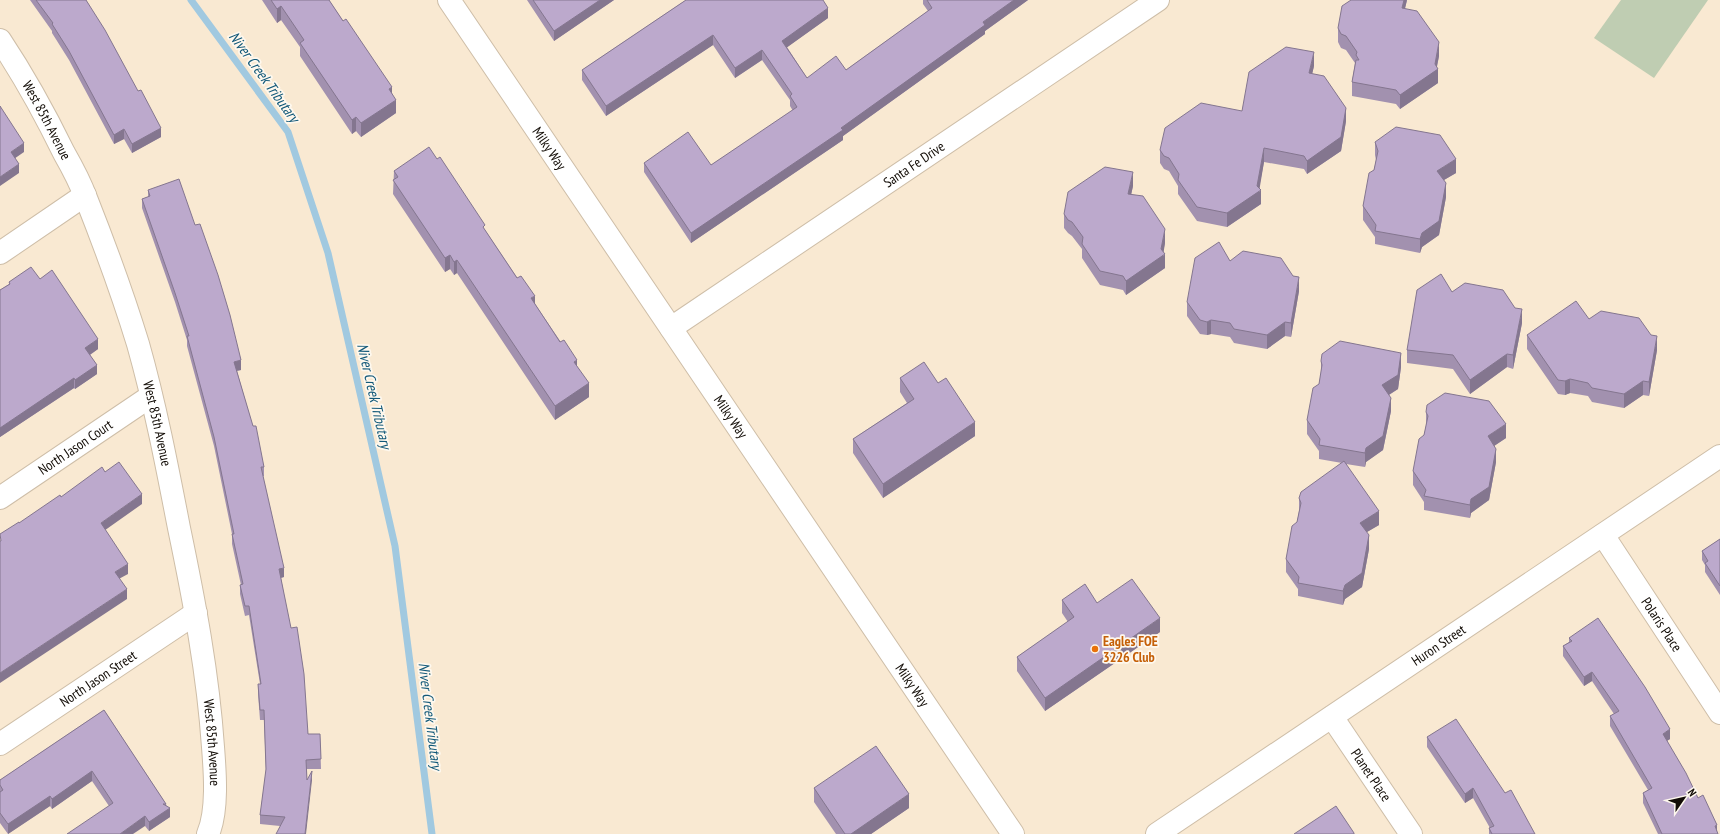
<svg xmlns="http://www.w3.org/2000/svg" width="1720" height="834" viewBox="0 0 1720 834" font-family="'PT Sans Narrow',sans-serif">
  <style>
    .green { fill: #bfcdb2 }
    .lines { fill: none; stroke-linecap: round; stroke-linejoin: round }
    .stream { stroke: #a1c9e0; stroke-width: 7 }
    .minor-casing { stroke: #cebea8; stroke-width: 24 }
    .secondary-casing { stroke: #cebea8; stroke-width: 24 }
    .minor { stroke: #fff; stroke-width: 22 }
    .secondary { stroke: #fff; stroke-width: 22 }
    .wall { fill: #a291af }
    .shaded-wall { fill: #84768f }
    .building { fill: #bca9cc; stroke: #84768f }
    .food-dot { fill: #e8710a; stroke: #fef8ee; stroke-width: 1.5 }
    .labels { text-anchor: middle; stroke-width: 3.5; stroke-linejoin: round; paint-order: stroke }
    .street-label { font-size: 14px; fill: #110b05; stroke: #fef8ee }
    .food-label { font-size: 14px; font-weight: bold; fill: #c56008; stroke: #fef8ee; text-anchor: start }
    .water-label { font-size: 15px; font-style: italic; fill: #135979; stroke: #fef8ee }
  </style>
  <rect width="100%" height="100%" fill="#f9e9d2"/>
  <!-- green -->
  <path class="green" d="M1621,0H1708L1654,78L1594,38Z"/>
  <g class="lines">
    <!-- stream -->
    <path class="stream" d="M191,0L288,132L328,253L395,546L432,834"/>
    <defs>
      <g id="minor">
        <path id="s1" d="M449,0L1013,834"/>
        <path id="s2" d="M0,40C24,76 45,114 64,153C72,167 80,182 86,198C105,246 123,295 138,344C155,404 167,466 179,528C194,600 208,673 213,747C215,772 218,811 208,834"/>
        <path d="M0,253L85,195"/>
        <path id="s3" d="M671,328L1158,0"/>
        <path id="s4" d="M0,498L151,396"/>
        <path id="s5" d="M1603,535L1720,713"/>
        <path id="s6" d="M1332,717L1411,834"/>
        <path id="s7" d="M0,744L196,613"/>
      </g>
      <g id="secondary">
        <path id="s8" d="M1157,834L1720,456"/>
      </g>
    </defs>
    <!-- minor casing -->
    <use href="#minor" class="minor-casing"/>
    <!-- secondary casing -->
    <use href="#secondary" class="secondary-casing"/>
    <!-- minor -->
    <use href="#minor" class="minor"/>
    <!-- secondary -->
    <use href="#secondary" class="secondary"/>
  </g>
  <!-- wall -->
  <path class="wall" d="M30,0H86L161,137L132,153L124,139L114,144L69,60L52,33V31Z
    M262,0H329L392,93L396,113L361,137L356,131L352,134L300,56V47L281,20L277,23Z
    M527,0H614L554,41Z
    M686,0L828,18L787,47L807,78L846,70L928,11L923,4V0H1028L985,31V34L843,136V140L691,243L644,172V163L711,165L793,111L790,106V100L762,60L735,78L713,45L606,116L582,80V70Z
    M1407,0L1405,8L1439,56L1437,67L1438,83L1400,109L1396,104L1352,96V82L1355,63L1346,50L1341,48L1338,42V28Z
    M1314,66L1312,74L1346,121L1341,151L1307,174L1304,169L1264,162L1259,188L1261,204L1227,227L1197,221L1178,194V186L1169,171L1164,169L1160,163V150L1242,111Z
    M1375,142L1456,173L1444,180L1446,197L1439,235L1422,247L1420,253L1375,244V237L1363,220V206L1374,170L1376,160L1375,155Z
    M437,159L577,366L589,397L555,420L457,273L454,275L450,269L445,272L393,194L394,171Z
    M1133,186L1131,195L1165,243L1163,252L1165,268L1126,295L1123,290L1100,285L1082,258V249L1072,236L1068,233L1064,228V214Z
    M148,190L241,370L237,371L264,467V476H263L284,577L281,578L308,734H320L321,769H307V780H312L280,826L260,824V815L266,772L264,720H260L258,694V684H260L249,615L245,616L240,594V585H241L232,544V534L214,446L187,346V340L175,302L142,208V199L148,197Z
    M1230,261L1299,291L1291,337L1285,336L1267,349L1234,343L1230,337L1211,334L1207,335L1200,334L1187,316V302Z
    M40,279L98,349L90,355L97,374L75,389L74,388L0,437V290L9,284V282Z
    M1452,292L1522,323L1513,369L1507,367L1470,394L1453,369L1407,363V350Z
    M1589,319L1657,350L1649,396L1643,395L1624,408L1592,402L1588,396L1570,393L1565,395L1558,394L1527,349V335Z
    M1321,361L1401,367L1398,389L1389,395L1391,411L1383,450L1366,462L1365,467L1346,464L1379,525L1367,532L1369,549L1362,587L1345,599L1343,605L1298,596V589L1286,572V559L1297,522L1299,511V498L1342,463L1319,459V451L1307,434V420L1319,384L1321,374Z
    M900,378L938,383L975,436L883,498L853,453V439L907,403L900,392Z
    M1426,412L1506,438L1494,446L1496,462L1489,500L1471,513L1470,518L1424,510V502L1413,485V471L1424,435L1426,426Z
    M1720,539V595L1705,572V565L1702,560V551Z
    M1062,600L1097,603L1160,632L1045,711L1017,671V657L1068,622L1062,613Z
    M1569,638L1670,739L1667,741L1718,834H1658L1643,803V793L1648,790L1610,726V716L1614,714L1592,681L1584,686L1563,656V646L1569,642Z
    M104,710L166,804L170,817L149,831L145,826L109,806L92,781L52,809L50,806L8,834L0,823V780Z
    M1427,737L1505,793L1535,834H1489V828H1490L1473,798L1465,803L1427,747Z
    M814,788L909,808L871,834H836L814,802Z"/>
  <!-- shaded-wall -->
  <path class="shaded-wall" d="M600,0H614L554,41V31Z
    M1014,0H1028L985,31V34L843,136V140L691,243V233Z
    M1404,0H1407L1402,21V8Z
    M281,6V20L277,23V9Z
    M828,8V18L782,51V41Z
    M713,35V45L606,116V106Z
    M1439,42V56L1436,70L1438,69V83L1400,109V95L1435,64Z
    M762,50V60L735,78V68Z
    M1314,52V66L1309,87V73Z
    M392,87V101L389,89Z
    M396,100V113L361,137V123Z
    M1346,108V121L1341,151L1307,174V161Z
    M356,117V131L352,134V120Z
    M161,128V137L132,153V144Z
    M124,129V139L114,144V135Z
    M24,143V152L11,161V152Z
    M1264,148V162L1259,192L1261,190V204L1227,227V213L1257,186Z
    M1456,159V173L1437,184V171Z
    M19,164V173L0,186V177Z
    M1133,172V186L1128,208V194Z
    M1446,183V197L1439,235L1422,247L1420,253V239L1422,233Z
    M1165,229V243L1163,256L1165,254V268L1126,295V281L1161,249Z
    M450,255V269L445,272V258Z
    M457,260V273L454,275V262Z
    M1299,277V291L1291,337V323Z
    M535,296V310L531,298Z
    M1522,309V323L1513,369V355Z
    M1211,320V334L1207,335V322Z
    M1285,322V336L1267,349V335Z
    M1657,336V350L1649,396V382Z
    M98,339V349L85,358V348Z
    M1401,353V367L1398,389L1382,399V385Z
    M1507,354V367L1470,394V380Z
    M241,360V370L234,371V362Z
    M577,360V373L574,362Z
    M97,365V374L75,389V380Z
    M74,378V388L0,437V428Z
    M1570,379V393L1565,395V381Z
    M1643,381V395L1624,408V394Z
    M589,383V397L555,420V406Z
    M1391,398V411L1383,450L1366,462L1365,467V453L1366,448Z
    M975,422V436L883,498V484Z
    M1506,424V438L1488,450V436Z
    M1496,449V462L1489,500L1471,513L1470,518V505L1471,499Z
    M142,494V504L101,533V523Z
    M1379,511V525L1360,536V523Z
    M1369,535V549L1362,587L1345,599L1343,605V591L1345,585Z
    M128,564V574L115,581V572Z
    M284,568V577L279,578V569Z
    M127,589V599L0,683V673Z
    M1160,618V632L1045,711V698Z
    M1592,672V681L1584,686V677Z
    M1670,729V739L1663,743V734Z
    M92,771V781L52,809V799Z
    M312,771V780L306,834H305Z
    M1473,788V798L1465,803V794Z
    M909,794V808L871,834H851Z
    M50,796V806L8,834V824Z
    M170,808V817L149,831V822Z
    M145,816V826L133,834H120Z
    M1717,825V834L1715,826Z"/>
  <!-- building -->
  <path class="building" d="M36,0H86L105,30L138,91L141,90L161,128L132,144L124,129L114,135L69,51L52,24L53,23Z
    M271,0H329L343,21L346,19L392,87L389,89L396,100L361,123L356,117L352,120L300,43L304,40L281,6L277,9Z
    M533,0H600L554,31Z
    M686,0H823L828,8L782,41L807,78L836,56L846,70L932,8L927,0H1014L983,22L985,25L841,128L843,130L691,233L644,163L688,132L711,165L797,107L790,96L792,94L762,50L735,68L713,35L606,106L582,70Z
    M1351,0H1404L1402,8L1417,11L1439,42L1435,64L1438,69L1400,95L1396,90L1352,82L1356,60H1359L1356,55L1357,52L1346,36L1341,34L1338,28L1342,6Z
    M1286,47L1314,52L1309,73L1324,76L1346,108L1341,137L1307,161L1304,156L1264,148L1257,186L1261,190L1227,213L1197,207L1178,180L1179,174L1169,158L1164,156L1160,150L1165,128L1201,103L1242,111L1249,72Z
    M0,106L24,143L11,152L19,164L0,177Z
    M1396,127L1440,135L1456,159L1437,171L1446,183L1439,221L1422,233L1420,239L1375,231L1376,225L1363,206L1369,173L1374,170L1378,151L1375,142Z
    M429,147L437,159L440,157L485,225L483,227L517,278L521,276L535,296L531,298L560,342L564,340L577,360L574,362L589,383L555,406L457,260L454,262L450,255L445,258L393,180L398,177L394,171Z
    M1105,167L1133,172L1128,194L1143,196L1165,229L1161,249L1165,254L1126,281L1123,276L1100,271L1082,244L1083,237L1072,222L1068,220L1064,214L1068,192Z
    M179,179L195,225L200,224L218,275L230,315L241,360L234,362L253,426H256L264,467H261L284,568L279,569L291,628L297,627L304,674L308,734H320L321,759L306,760L307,780L312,771L305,834H276L285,817L260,815L266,769L264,710H260L258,684H261L249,606H245L240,585L243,584L232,534H234L214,437L187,336H189L175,293L142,199L150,196L148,190Z
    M1219,242L1230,261L1243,251L1281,258L1293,276L1299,277L1291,323L1285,322L1267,335L1234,329L1230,323L1211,320L1207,322L1200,320L1187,302L1195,258Z
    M31,267L40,279L52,270L98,339L85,348L97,365L75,380L74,378L0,428V290L10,284L9,282Z
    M1441,274L1452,292L1465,283L1503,290L1515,308L1522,309L1513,355L1507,354L1470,380L1453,355L1407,350L1417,290Z
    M1576,301L1589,319L1601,311L1639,318L1651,335L1657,336L1649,382L1643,381L1624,394L1592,388L1588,383L1570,379L1565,381L1558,380L1527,335Z
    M1340,341L1401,353L1398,375L1382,385L1391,398L1383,436L1366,448L1365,453L1319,445L1320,439L1307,420L1313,388L1319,384L1322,365L1321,361L1322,354Z
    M924,362L938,383L946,378L975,422L883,484L853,439L914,399L900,378Z
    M1445,393L1489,401L1506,424L1488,436L1496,449L1489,487L1471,499L1470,505L1424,496L1426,490L1413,471L1419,439L1424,435L1428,416L1426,412L1427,405Z
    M1344,461L1379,511L1360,523L1369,535L1362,573L1345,585L1343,591L1298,583L1299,577L1286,559L1292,526L1297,522L1301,503L1299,498L1301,492Z
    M119,462L142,494L101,523L128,564L115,572L127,589L0,673V541H1L0,534L19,522V523L60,495L61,497L102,467L105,472Z
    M1720,539V586L1705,563L1708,561L1702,551Z
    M1132,579L1160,618L1045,698L1017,657L1074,617L1062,600L1085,584L1097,603Z
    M1598,618L1645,687L1670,729L1663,734L1686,773L1698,798L1703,795L1717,825L1715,826L1718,834H1662L1643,793L1652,788L1610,716L1619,711L1592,672L1584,677L1563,646L1572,641L1569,638Z
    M104,710L166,804H163L170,808L149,822L145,816L120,834H67L113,803L92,771L52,799L50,796L8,824L0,813V792L3,790L0,785V780Z
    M1456,719L1505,793L1511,790L1535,834H1492L1489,828L1494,826L1473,788L1465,794L1427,737Z
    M876,746L909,794L851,834H845L814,788Z
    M1336,806L1354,833V834H1294Z"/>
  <!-- markers -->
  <circle class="food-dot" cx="1095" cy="649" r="4"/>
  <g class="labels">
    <!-- street labels -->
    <g class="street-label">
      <text dy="5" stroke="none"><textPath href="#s2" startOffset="93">West 85th Avenue</textPath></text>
      <text dy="5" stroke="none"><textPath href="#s1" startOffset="179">Milky Way</textPath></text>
      <text dy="5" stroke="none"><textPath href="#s3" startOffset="293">Santa Fe Drive</textPath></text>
      <text dy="5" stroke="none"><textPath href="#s1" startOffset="503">Milky Way</textPath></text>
      <text dy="5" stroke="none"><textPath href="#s2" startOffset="417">West 85th Avenue</textPath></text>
      <text dy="5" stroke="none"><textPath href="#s4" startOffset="91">North Jason Court</textPath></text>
      <text dy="5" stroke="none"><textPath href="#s5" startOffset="107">Polaris Place</textPath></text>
      <text dy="5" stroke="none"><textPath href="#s8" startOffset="339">Huron Street</textPath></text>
      <text dy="5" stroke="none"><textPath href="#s7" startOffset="118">North Jason Street</textPath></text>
      <text dy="5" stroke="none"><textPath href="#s1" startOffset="827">Milky Way</textPath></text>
      <text dy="5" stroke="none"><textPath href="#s2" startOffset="741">West 85th Avenue</textPath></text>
      <text dy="5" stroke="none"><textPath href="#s6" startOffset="70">Planet Place</textPath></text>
    </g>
    <!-- food labels -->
    <g class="food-label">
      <text x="1103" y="646">Eagles FOE<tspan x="1103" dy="16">3226 Club</tspan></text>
    </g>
    <!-- water labels -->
    <g class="water-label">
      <text transform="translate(264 77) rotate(54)" y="5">Niver Creek Tributary</text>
      <text transform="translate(374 396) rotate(77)" y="5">Niver Creek Tributary</text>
      <text transform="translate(430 716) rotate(83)" y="5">Niver Creek Tributary</text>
    </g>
  </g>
  <!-- north arrow -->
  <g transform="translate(1684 798) rotate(56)" stroke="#fef8ee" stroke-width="3" paint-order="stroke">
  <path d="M0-3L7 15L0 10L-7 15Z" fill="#110b05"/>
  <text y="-6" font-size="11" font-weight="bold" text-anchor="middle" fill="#110b05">N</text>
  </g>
</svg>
